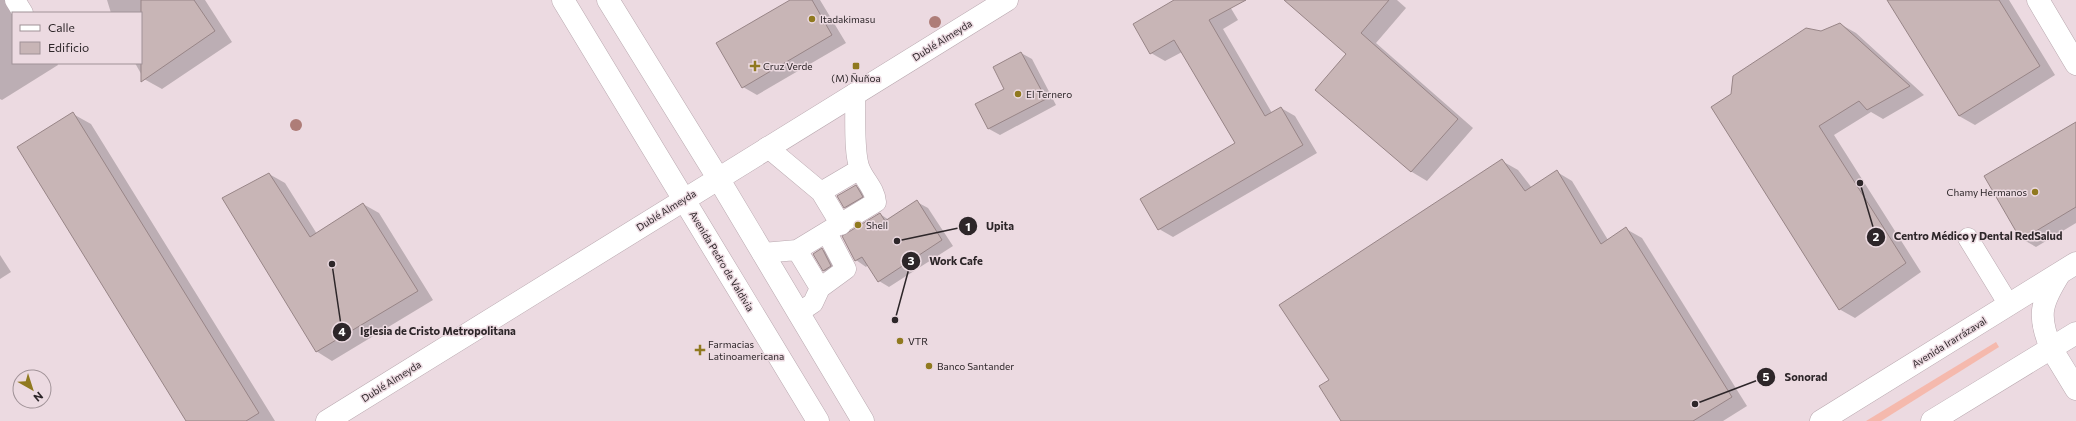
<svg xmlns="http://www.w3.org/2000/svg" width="2076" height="421" viewBox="0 0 2076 421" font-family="Commissioner,sans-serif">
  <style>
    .green { fill: #f5b9ad }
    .shadow { fill: #0003 }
    .building { fill: #c8b5b6; stroke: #988587 }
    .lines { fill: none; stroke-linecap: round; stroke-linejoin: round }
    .lane-casing { stroke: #b9a8af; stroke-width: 21 }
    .street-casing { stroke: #b9a8af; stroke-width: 23 }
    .secondary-casing { stroke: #b9a8af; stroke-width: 23 }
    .primary-casing { stroke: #b9a8af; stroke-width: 23 }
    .lane { stroke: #fff; stroke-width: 20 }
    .street { stroke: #fff; stroke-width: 22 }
    .secondary { stroke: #fff; stroke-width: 22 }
    .primary { stroke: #fff; stroke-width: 22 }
    .tree { fill: #ae7d78 }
    .poi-dot { fill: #90791f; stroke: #ecdae1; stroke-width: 1.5 }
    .labels { text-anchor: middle; stroke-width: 3; stroke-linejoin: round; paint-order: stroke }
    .poi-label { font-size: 10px; fill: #2d2629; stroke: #ecdae1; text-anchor: start }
    .street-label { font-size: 10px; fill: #2d2629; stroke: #ecdae1 }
    .leader { fill: none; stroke: #2d2629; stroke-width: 1.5 }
    .callout-dot { fill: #2d2629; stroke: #ecdae1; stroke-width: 1.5 }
    .mark-label { font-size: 12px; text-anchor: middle; font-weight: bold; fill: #fff }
    .callout-label { font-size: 11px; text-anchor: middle; font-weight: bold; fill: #2d2629; stroke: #ecdae1; stroke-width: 3; stroke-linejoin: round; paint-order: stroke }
  </style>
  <rect width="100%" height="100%" fill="#ecdae1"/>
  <!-- green -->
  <path class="green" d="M1996,342L1999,347L1881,421H1866Z"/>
  <!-- shadow -->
  <path class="shadow" d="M0,0H17L13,13V63H57L58,65L2,100L0,99Z
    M107,0H205L232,42L162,89L144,79L135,63H141V13H111Z
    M792,0H820L846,43L757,95L743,87Z
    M1176,0H1226L1238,20L1223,29L1272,113L1281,108L1295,116L1317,153L1173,237L1159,229L1236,144L1182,52L1165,61L1151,53Z
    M1285,0H1397L1406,8L1376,43L1473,128L1427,181L1412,172L1317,90L1348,54Z
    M1889,0H2009L2055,75L1975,125L1959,116Z
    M1840,24L1856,33L1924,95L1883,119L1871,112L1834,135L1921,272L1855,318L1839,309L1712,108L1821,32Z
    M1021,53L1032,59L1056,105L1000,135L989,129Z
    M73,114L91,124L275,421H187Z
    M2076,123V223L2036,247L2022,239Z
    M1502,161L1518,170L1532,188L1557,172L1572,181L1608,240L1626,229L1642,238L1747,406L1723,421H1342L1331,380Z
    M269,174L285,183L317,234L363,204L379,213L433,300L332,361L316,351Z
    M856,186L861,189L868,200L851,211L845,207Z
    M917,202L928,208L953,246L889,287L879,281L868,265L866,267L856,260L880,214L889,220Z
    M822,249L828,253L836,269L830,274L824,271L814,254Z
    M0,255L11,272L0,279Z"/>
  <!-- building -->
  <path class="building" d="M141,0H194L215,31L141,82Z
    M790,0H812L832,35L742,88L716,43Z
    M1174,0H1246L1209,20L1265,116L1281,107L1303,145L1158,230L1140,199L1235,143L1174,40L1150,54L1133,24Z
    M1284,0H1389L1361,33L1458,119L1411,172L1315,90L1346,54Z
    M1887,0H1999L2040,66L1959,116Z
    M1840,23L1910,86L1867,110L1859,101L1819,126L1906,263L1839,310L1711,107L1731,94L1733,76L1806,28L1821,31Z
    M1021,52L1046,99L988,129L975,104L1004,89L993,67Z
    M73,112L259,413L246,421H186L17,147Z
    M2076,122V207L2021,240L1984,176Z
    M1502,159L1525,191L1557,170L1601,244L1626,227L1732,397L1693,421H1341L1319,386L1329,380L1279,305Z
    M269,173L310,237L363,203L418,291L316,352L222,198Z
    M856,185L863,197L844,208L837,196Z
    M917,200L942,240L878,282L862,257L855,261L842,236L880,213L885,221Z
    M822,248L831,266L823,271L813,254Z"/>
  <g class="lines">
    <defs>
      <path id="lane" d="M15,0L23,13
        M767,147L821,192L841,225
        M821,192L860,169
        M1968,238L2009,305
        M797,250L820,288
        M762,253L797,250L876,202C875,189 865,181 860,169C853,153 856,112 855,93
        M798,313L813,303L820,288L846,269L827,233"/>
      <path id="street" d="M2038,0L2076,64
        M2051,348L2076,389"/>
      <path id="secondary" d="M563,0L818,421
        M608,0L718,178L863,421
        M327,421L1007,0"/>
      <path id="primary" d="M2051,348C2037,315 2041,303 2060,273
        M1821,421L2076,263
        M1932,421L2076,333"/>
    </defs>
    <!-- lane casing -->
    <use href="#lane" class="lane-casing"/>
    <!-- street casing -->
    <use href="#street" class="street-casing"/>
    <!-- secondary casing -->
    <use href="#secondary" class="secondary-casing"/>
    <!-- primary casing -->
    <use href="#primary" class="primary-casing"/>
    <!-- lane -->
    <use href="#lane" class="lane"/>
    <!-- street -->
    <use href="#street" class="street"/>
    <!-- secondary -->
    <use href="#secondary" class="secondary"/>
    <!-- primary -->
    <use href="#primary" class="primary"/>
  </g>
  <!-- trees -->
  <g class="tree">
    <circle cx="935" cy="22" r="6"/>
    <circle cx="296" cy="125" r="6"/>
  </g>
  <!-- markers -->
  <g class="poi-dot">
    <circle cx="812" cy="19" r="4"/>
    <path d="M753 60h4v4h4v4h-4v4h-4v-4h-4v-4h4z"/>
    <rect x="852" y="62" width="8" height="8" rx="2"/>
    <circle cx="1018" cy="94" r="4"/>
    <circle cx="2035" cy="192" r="4"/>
    <circle cx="858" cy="225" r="4"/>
    <circle cx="900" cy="341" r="4"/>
    <path d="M698 344h4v4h4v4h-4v4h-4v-4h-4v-4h4z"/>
    <circle cx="929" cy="366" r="4"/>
  </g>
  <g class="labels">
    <!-- poi labels -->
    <g class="poi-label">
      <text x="820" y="23">Itadakimasu</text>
      <text x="763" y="70">Cruz Verde</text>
      <text x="856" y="82" text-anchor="middle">(M) Ñuñoa</text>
      <text x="1026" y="98">El Ternero</text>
      <text x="2027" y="196" text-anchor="end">Chamy Hermanos</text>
      <text x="866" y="229">Shell</text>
      <text x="908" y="345">VTR</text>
      <text x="708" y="348">Farmacias<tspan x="708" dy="12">Latinoamericana</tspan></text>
      <text x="937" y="370">Banco Santander</text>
    </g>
    <!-- street labels -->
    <g class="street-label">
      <text transform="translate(942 40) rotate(-32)" y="4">Dublé Almeyda</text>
      <text transform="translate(666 210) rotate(-32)" y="4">Dublé Almeyda</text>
      <text transform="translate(722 261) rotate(59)" y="4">Avenida Pedro de Valdivia</text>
      <text transform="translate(1949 342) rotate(-32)" y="4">Avenida Irarrázaval</text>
      <text transform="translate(391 381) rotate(-32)" y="4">Dublé Almeyda</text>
    </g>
  </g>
  <!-- callouts -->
  <path class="leader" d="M897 241L968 226M1860 183L1876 237M895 320L911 261M332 264L342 332M1695 404L1766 377"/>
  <g class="callout-dot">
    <circle cx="897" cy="241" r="4"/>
    <circle cx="1860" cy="183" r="4"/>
    <circle cx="895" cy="320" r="4"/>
    <circle cx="332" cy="264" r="4"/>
    <circle cx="1695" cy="404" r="4"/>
    <circle cx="968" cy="226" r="10"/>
    <circle cx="1876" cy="237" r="10"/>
    <circle cx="911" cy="261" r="10"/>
    <circle cx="342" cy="332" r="10"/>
    <circle cx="1766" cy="377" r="10"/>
  </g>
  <g class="mark-label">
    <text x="968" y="231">1</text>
    <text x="1876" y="241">2</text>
    <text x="911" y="265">3</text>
    <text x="342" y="336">4</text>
    <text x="1766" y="381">5</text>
  </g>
  <g class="callout-label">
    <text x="1000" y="230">Upita</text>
    <text x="1978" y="240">Centro Médico y Dental RedSalud</text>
    <text x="956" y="265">Work Cafe</text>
    <text x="438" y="335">Iglesia de Cristo Metropolitana</text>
    <text x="1806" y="381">Sonorad</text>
  </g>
  <!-- legend -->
  <rect x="12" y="12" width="130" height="52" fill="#ecdae1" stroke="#a09297"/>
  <rect x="20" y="25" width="20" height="6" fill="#ffffff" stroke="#a09297"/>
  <text x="48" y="32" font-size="12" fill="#2d2629">Calle</text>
  <rect x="20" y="42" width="20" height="12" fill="#c8b5b6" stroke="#a09297"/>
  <text x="48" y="52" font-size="12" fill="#2d2629">Edificio</text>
  <!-- north arrow -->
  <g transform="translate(32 389) rotate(141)"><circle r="19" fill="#ecdae1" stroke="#a09297"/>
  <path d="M0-3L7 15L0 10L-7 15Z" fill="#90791f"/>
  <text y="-6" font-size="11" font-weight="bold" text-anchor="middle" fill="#2d2629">N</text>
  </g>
</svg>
